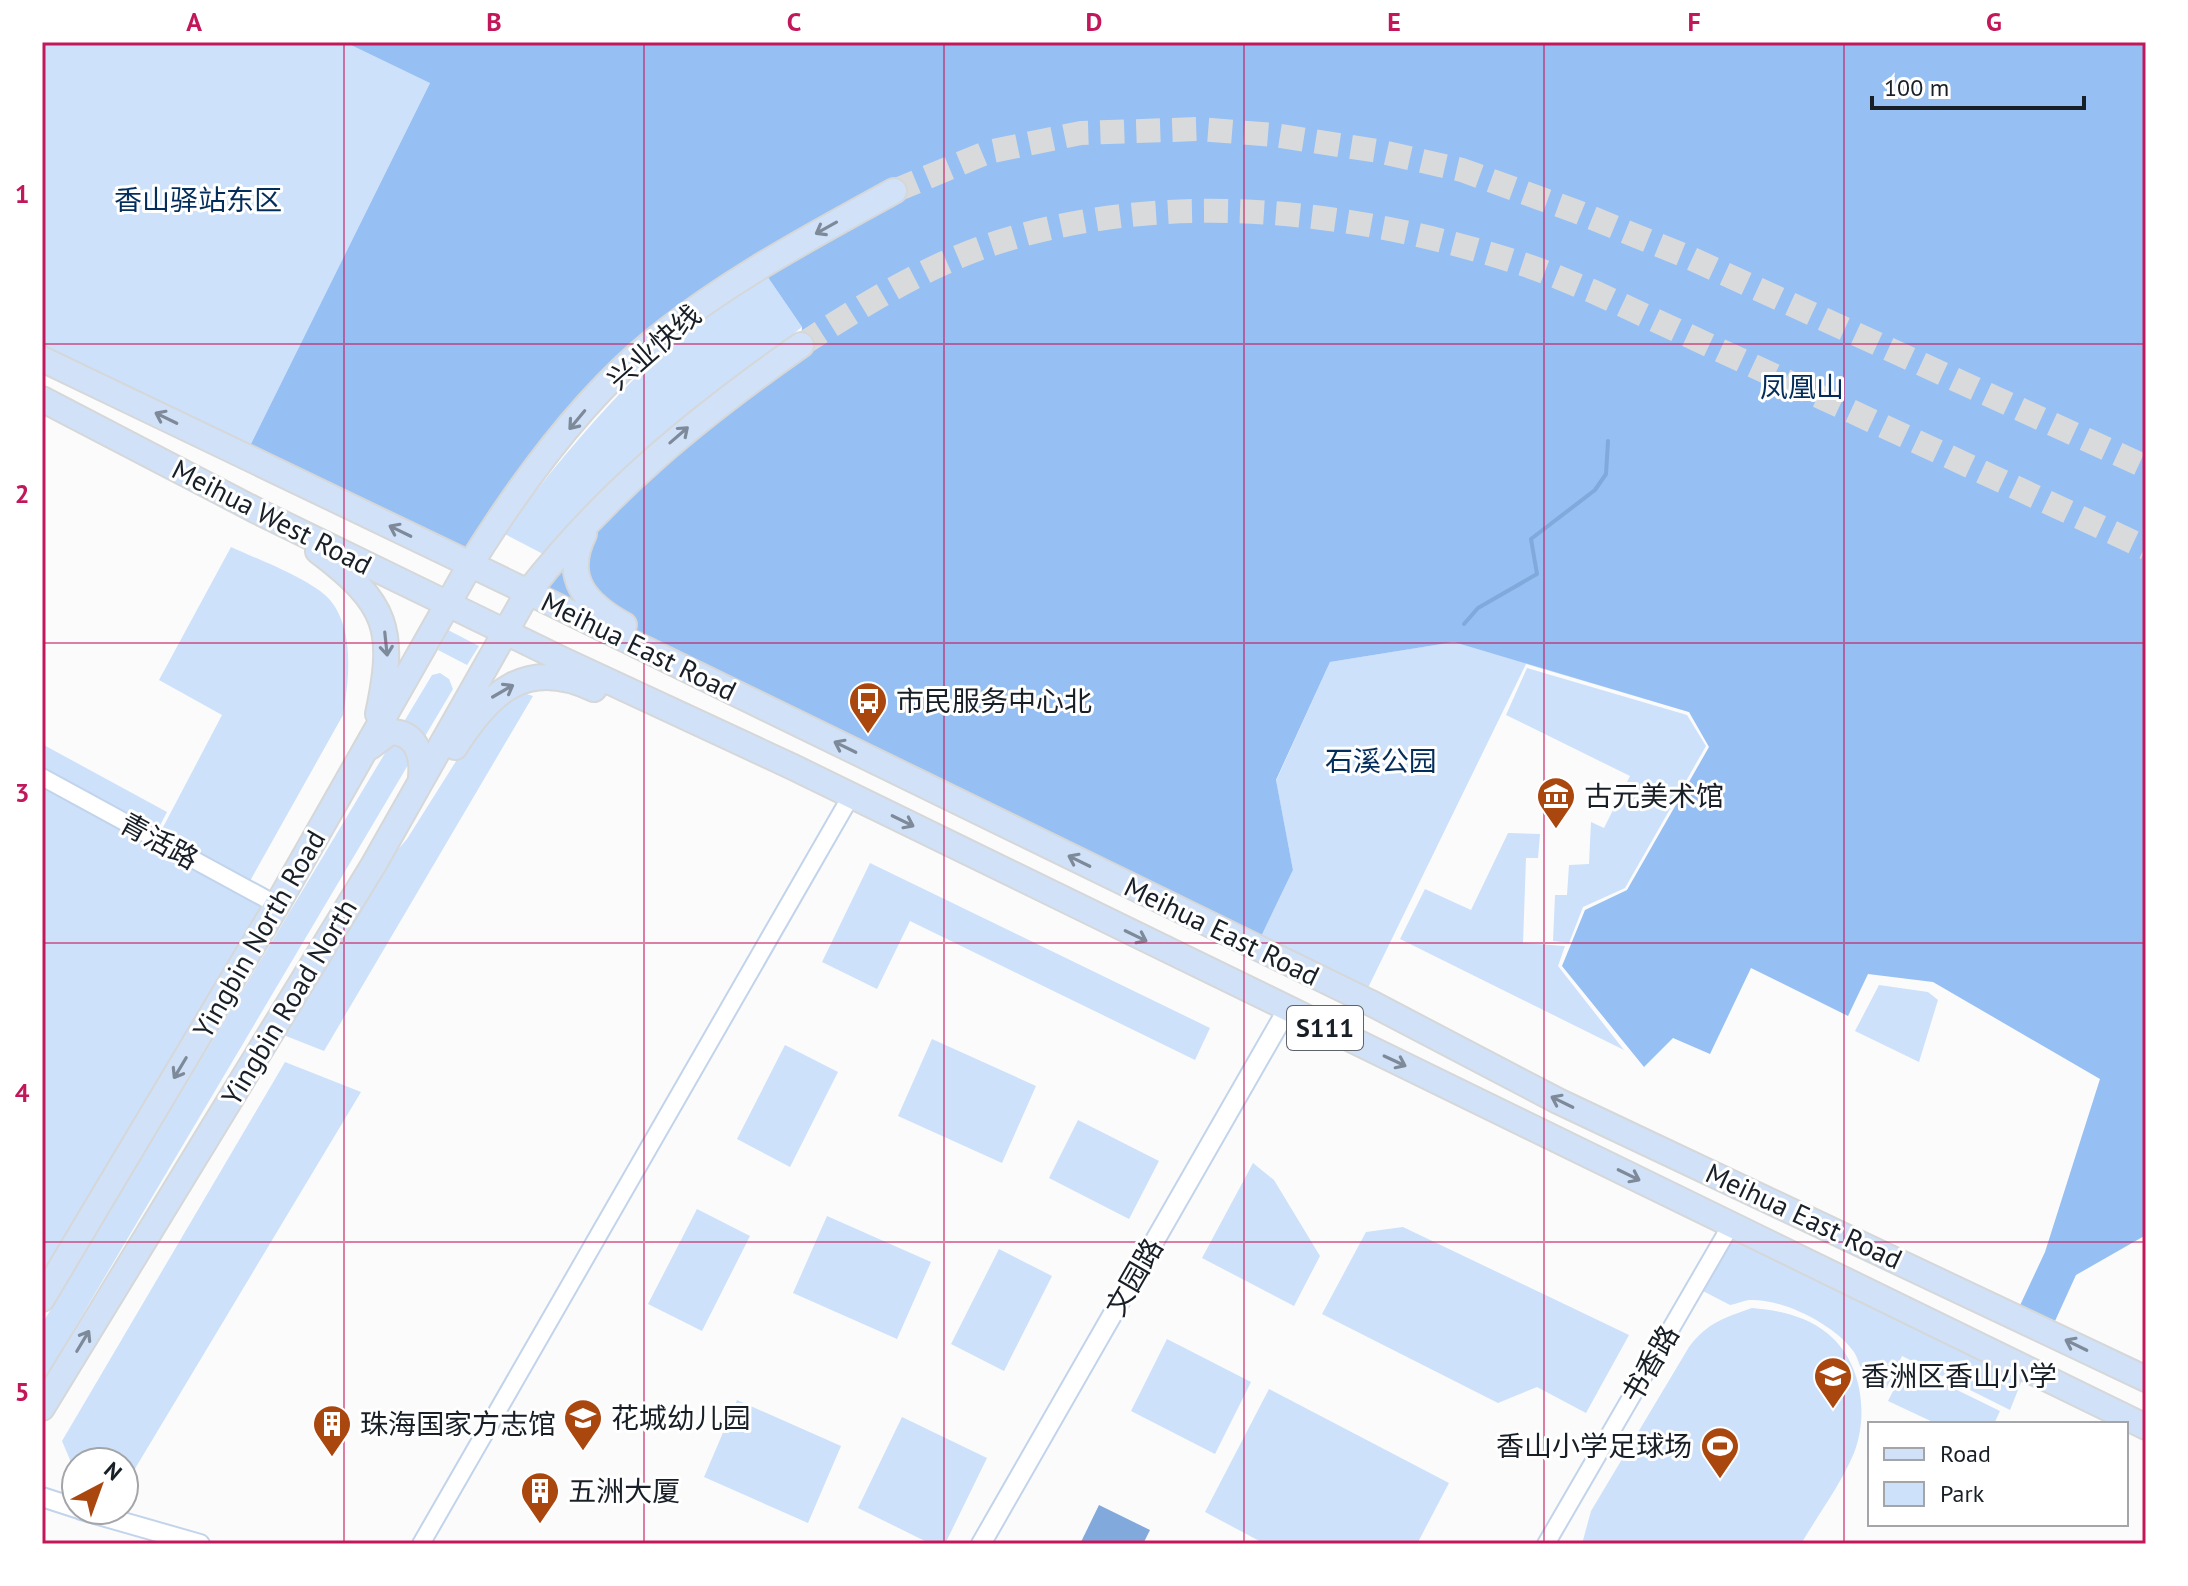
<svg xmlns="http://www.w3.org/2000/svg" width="2188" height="1586" viewBox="0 0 2188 1586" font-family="'PT Sans','Noto Sans SC',sans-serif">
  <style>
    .green { fill: #cde1fa }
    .forest { fill: #96bff3 }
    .water { fill: #81a9dc }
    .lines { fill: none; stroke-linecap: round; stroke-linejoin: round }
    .stream { stroke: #81a9dc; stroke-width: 4 }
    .primary-tunnel { stroke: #d9dadb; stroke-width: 24; stroke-dasharray: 24 12; stroke-linecap: butt }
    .minor-casing { stroke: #c2d4eb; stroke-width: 20 }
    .tertiary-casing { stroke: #c2d4eb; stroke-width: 22 }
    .primary-casing { stroke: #d5d7d8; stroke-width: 28 }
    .minor { stroke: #fff; stroke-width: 16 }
    .tertiary { stroke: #fff; stroke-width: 18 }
    .primary { stroke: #d1e2f8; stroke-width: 24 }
    .oneway { stroke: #7e8a9a }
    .grid { fill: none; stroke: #c2185b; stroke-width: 2; stroke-opacity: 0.55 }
    .labels { text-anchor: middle; stroke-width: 6; stroke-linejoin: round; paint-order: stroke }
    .shield { fill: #fff; stroke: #5d6268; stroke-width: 2 }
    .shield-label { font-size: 26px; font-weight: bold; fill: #181f27 }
    .park-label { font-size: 28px; fill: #032d5b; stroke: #fff }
    .street-label { font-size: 28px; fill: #181f27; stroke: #fff }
    .poi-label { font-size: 28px; fill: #181f27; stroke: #fff; text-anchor: start }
    .neatline { fill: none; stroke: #c2185b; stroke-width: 3 }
    .grid-label { font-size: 26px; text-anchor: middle; font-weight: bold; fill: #c2185b }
  </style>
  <rect width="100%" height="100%" fill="#fbfbfb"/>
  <!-- green -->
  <path class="green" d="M42,42H2146L1689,712L1526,664L1363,998L1256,947L1293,870L1276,781L1330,662L1453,642L430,83L245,456L42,358Z
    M765,273L802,327L650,445L543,554L503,533C547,476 592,420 644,369C682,333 723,304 765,273Z
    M231,547C257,559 313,580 330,600C355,630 349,680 343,715L250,881L160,833L222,715L159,680Z
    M448,630L479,646L467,665L438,650Z
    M1527,668L1687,715L1706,746L1625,888L1583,907L1569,943L1553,941L1555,895H1567L1569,865L1589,864L1591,822L1604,828L1630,776L1506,715Z
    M440,673L449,679L453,689L42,1383V1324L432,675Z
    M517,691L533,696L324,1051L281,1034L381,869L407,839L487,712Z
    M42,744L167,812L155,835L42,773Z
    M42,777L276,905L42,1296Z
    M1508,833L1540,834L1538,858H1526L1523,943L1565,946L1558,966L1624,1050L1400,939L1425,889L1471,910Z
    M870,863L1210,1028L1195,1060L910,921L877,989L822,962Z
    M1879,985L1928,992L1938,1000L1919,1062L1855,1031Z
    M932,1039L1036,1086L1002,1163L898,1116Z
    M785,1045L838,1072L790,1167L737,1139Z
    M285,1062L361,1092L124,1487V1462H76V1474L62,1441Z
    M1078,1120L1159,1161L1129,1219L1049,1178Z
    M1253,1163L1274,1180L1320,1256L1294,1306L1202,1258Z
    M697,1209L750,1236L702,1331L648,1304Z
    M827,1216L931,1262L897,1339L793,1293Z
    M1403,1227L1629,1335L1586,1413L1537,1387L1498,1403L1322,1314L1366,1232Z
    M1733,1233L2024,1375L2010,1410L1902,1356L1886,1389L1865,1382C1862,1373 1859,1360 1854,1352C1835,1325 1782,1298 1749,1300C1743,1301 1736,1304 1730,1305L1701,1290Z
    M999,1249L1052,1276L1004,1371L951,1344Z
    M1752,1308C1778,1310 1806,1316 1827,1333C1862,1361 1869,1414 1854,1453C1841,1484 1818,1515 1801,1544H1582L1591,1511L1689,1347C1708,1322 1724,1318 1752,1308Z
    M1167,1339L1251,1382L1215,1454L1131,1411Z
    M1906,1365L2000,1411L1994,1424H1937L1888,1401Z
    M1269,1389L1449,1483L1417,1544H1265L1205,1512Z
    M737,1400L841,1446L808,1523L704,1477Z
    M902,1417L987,1458L945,1544H931L858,1508Z"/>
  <!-- forest -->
  <path class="forest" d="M345,42H2146V1235L2076,1275L2050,1332L2015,1316L2045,1252L2100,1079L1933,982L1868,974L1848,1016L1751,968L1710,1054L1673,1038L1644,1067L1562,966L1585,910L1627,890L1709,747L1689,712L1454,642L1330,662L1276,780L1293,870L1256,947L528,592L549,565L801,346L802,327L765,273L654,341L470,565L245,456L430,83Z"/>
  <!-- water -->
  <path class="water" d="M1099,1505L1150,1530L1143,1544H1080Z"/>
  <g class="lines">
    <!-- stream -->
    <path class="stream" d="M1464,624L1478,608L1537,574L1531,539L1595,490L1606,474L1608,441"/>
    <!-- primary-tunnel -->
    <path class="primary-tunnel" d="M894,191L988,152L1081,133L1199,129L1274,135L1378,151L1462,170L1575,211L1688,257L2146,467
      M801,345C865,304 931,262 1005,240C1169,190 1351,209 1513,261C1540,269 1566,281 1592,291L2146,548"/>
    <defs>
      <path id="minor" d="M42,777L277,905
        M421,1544L851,796
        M1546,1544L1731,1225"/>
      <path id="tertiary" d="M42,1497L76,1508
        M81,1510L200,1544
        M981,1544L1287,1010"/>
      <path id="primary" d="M42,359L528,592L1369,1002L1558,1101L2146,1379
        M42,399L259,512L563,660L793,767L2146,1427
        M584,534C562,578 586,604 624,625
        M318,551C388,604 396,629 378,714
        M370,747L390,732C416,732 423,754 421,777
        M455,747C490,692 526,657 594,689
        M42,1299L277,905L470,565C519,486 583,398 656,339C729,280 812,236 894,191
        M42,1408L374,864L528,592C607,491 697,418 801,345"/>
    </defs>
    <!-- minor casing -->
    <use href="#minor" class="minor-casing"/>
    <!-- tertiary casing -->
    <use href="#tertiary" class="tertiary-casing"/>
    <!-- primary casing -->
    <use href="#primary" class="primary-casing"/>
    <!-- minor -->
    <use href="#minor" class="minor"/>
    <!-- tertiary -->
    <use href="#tertiary" class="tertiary"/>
    <!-- primary -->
    <use href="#primary" class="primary"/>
  </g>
  <!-- one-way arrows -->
  <defs><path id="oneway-shaft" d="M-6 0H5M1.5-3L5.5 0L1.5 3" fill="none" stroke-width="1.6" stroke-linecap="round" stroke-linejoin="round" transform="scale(2)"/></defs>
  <g class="oneway">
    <use href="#oneway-shaft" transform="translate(826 228) rotate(151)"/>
    <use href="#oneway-shaft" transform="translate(166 418) rotate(-154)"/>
    <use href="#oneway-shaft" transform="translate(577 420) rotate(130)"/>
    <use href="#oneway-shaft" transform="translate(679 435) rotate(-41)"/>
    <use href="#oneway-shaft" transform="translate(400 531) rotate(-154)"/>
    <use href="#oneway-shaft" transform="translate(386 644) rotate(84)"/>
    <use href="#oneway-shaft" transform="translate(503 691) rotate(-30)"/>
    <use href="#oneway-shaft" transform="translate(845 747) rotate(-154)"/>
    <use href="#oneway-shaft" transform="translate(903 821) rotate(26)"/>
    <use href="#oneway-shaft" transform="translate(1079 861) rotate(-154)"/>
    <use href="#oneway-shaft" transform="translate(1136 936) rotate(26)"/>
    <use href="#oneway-shaft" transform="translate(1395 1061) rotate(25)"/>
    <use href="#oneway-shaft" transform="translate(180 1068) rotate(121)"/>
    <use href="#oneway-shaft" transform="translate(1562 1102) rotate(-154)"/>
    <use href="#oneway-shaft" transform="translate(1629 1175) rotate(26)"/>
    <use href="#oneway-shaft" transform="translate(83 1341) rotate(-59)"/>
    <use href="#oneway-shaft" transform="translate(2076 1345) rotate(-154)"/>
  </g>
  <!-- grid -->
  <path class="grid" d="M344,42V1544M644,42V1544M944,42V1544M1244,42V1544M1544,42V1544M1844,42V1544M42,344H2146M42,643H2146M42,943H2146M42,1242H2146"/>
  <!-- icons -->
  <defs>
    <symbol id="bus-pin" viewBox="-11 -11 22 30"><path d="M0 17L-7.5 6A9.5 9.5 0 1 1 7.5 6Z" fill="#aa470f" stroke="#fff"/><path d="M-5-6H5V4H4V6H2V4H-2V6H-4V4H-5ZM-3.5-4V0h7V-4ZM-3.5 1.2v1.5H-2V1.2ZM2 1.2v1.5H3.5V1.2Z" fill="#fff"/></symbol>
    <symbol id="museum-pin" viewBox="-11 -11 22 30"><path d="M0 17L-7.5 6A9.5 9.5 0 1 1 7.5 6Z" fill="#aa470f" stroke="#fff"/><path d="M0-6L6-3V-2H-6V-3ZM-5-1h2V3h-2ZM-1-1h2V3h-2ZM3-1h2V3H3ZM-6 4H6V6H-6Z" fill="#fff"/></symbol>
    <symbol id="school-pin" viewBox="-11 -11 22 30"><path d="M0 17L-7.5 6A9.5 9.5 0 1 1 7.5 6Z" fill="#aa470f" stroke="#fff"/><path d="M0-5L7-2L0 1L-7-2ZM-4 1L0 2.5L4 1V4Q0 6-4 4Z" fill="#fff"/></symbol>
    <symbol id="building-pin" viewBox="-11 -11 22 30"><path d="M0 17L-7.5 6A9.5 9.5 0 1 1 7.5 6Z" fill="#aa470f" stroke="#fff"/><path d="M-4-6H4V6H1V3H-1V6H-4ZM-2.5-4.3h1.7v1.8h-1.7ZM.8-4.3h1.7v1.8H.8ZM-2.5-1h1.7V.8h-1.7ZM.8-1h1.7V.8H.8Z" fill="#fff"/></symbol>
    <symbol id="stadium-pin" viewBox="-11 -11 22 30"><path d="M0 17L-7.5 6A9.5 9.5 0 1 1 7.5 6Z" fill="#aa470f" stroke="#fff"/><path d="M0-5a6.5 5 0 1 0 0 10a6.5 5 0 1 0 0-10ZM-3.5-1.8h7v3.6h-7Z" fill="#fff"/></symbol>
  </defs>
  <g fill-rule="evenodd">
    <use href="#bus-pin" x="846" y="679" width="44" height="60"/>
    <use href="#museum-pin" x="1534" y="774" width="44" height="60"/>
    <use href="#school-pin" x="1811" y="1354" width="44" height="60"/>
    <use href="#school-pin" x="561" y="1396" width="44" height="60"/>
    <use href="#building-pin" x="310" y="1402" width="44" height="60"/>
    <use href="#stadium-pin" x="1698" y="1424" width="44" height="60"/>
    <use href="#building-pin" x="518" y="1469" width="44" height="60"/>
  </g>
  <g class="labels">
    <!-- shield labels -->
    <rect class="shield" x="1287" y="1006" width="76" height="44" rx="6"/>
    <g class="shield-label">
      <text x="1325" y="1037">S111</text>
    </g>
    <!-- park labels -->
    <g class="park-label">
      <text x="198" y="210">香山驿站东区</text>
      <text x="1802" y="397">凤凰山</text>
      <text x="1381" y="771">石溪公园</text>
    </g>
    <!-- street labels -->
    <g class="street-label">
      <text transform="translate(654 347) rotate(-41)" y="10">兴业快线</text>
      <text transform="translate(272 517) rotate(27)" y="10">Meihua West Road</text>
      <text transform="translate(639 646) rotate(26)" y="10">Meihua East Road</text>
      <text transform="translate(159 841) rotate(29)" y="10">青活路</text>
      <text transform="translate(1222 931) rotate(26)" y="10">Meihua East Road</text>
      <text transform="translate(259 934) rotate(-60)" y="10">Yingbin North Road</text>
      <text transform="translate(289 1002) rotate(-59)" y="10">Yingbin Road North</text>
      <text transform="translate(1804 1216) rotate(25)" y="10">Meihua East Road</text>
      <text transform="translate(1134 1277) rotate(-60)" y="10">文园路</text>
      <text transform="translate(1650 1364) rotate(-60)" y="10">书香路</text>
    </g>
    <!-- poi labels -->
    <g class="poi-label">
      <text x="896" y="711">市民服务中心北</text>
      <text x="1584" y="806">古元美术馆</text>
      <text x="1861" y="1386">香洲区香山小学</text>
      <text x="611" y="1428">花城幼儿园</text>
      <text x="360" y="1434">珠海国家方志馆</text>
      <text x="1692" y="1456" text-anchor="end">香山小学足球场</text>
      <text x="568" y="1501">五洲大厦</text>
    </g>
  </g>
  <!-- border -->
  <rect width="2188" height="1586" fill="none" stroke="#ffffff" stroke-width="88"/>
  <!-- legend -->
  <rect x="1868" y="1422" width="260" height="104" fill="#ffffff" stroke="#a3a5a9" stroke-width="2"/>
  <rect x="1884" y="1448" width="40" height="12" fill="#d1e2f8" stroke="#a3a5a9" stroke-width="2"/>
  <text x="1940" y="1462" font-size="24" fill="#181f27">Road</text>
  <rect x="1884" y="1482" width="40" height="24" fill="#cde1fa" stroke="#a3a5a9" stroke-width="2"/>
  <text x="1940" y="1502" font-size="24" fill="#181f27">Park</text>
  <!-- north arrow -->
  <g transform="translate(100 1486) rotate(41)"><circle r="38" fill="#ffffff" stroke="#a3a5a9" stroke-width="2"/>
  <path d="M0-6L14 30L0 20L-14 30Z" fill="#aa470f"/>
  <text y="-12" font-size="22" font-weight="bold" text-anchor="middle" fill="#181f27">N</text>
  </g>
  <!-- scale -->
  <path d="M1872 96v12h212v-12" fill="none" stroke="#181f27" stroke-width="4"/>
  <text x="1884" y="96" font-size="24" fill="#181f27" stroke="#ffffff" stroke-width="6" paint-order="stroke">100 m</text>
  <rect x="44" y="44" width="2100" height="1498" class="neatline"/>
  <g class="grid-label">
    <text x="194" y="31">A</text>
    <text x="494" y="31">B</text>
    <text x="794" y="31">C</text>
    <text x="1094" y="31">D</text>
    <text x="1394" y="31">E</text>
    <text x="1694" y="31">F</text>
    <text x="1994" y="31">G</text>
    <text x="22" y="203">1</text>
    <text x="22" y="503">2</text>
    <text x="22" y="802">3</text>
    <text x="22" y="1102">4</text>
    <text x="22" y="1401">5</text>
  </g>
</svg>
